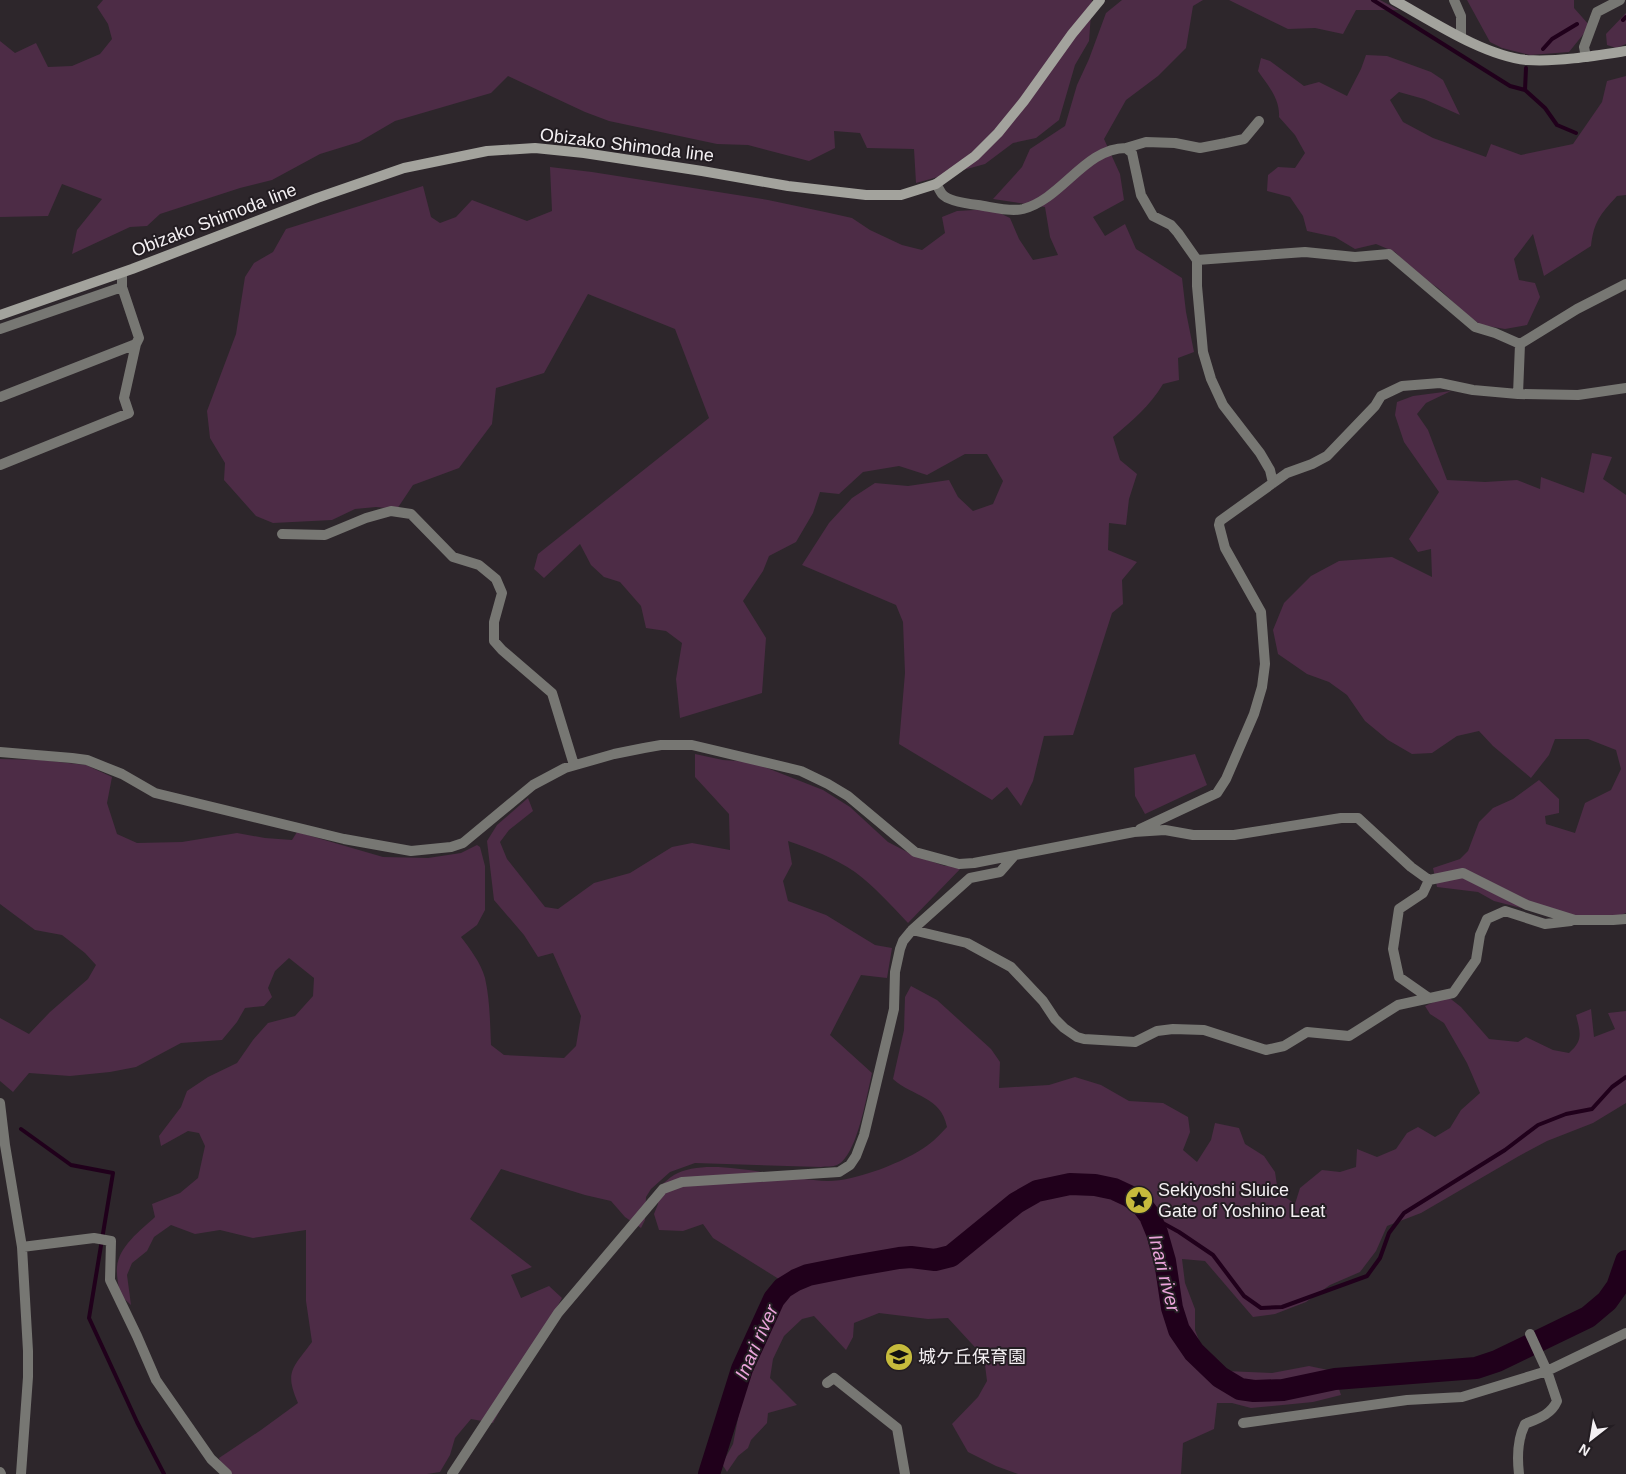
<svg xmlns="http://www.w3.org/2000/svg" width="1626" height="1474" viewBox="0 0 1626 1474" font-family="Helvetica,'Noto Sans JP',sans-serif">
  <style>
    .green { fill: #4d2c46 }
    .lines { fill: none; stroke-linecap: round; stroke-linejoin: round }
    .stream { stroke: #20001b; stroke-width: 4 }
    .river { stroke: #20001b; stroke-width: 22 }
    .street { stroke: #777773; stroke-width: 10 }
    .secondary { stroke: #a3a39d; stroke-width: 10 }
    .labels { text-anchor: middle; stroke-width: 4; stroke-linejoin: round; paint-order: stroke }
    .street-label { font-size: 18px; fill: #f4f0f3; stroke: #231d22 }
    .poi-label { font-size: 18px; fill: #f4f0f3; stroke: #231d22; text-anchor: start }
    .water-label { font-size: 19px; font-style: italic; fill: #eba4db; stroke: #231d22 }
  </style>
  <rect width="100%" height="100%" fill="#2d262b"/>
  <!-- green -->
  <path class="green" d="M103,0H1092L1089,41L1075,65L1059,120L1036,138L1013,143L985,164L916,183L914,149L867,148L860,133L834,131L835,148L809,161L748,145L717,144L609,121L585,112L508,76L491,93L395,121L359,142L320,154L272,180L240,188L160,214L147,226L130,227L72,254L77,230L102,199L62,184L48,216L0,217V41L15,53L36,43L48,67L72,66L100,54L112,39L108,24L97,7Z
    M1122,0H1203L1193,6L1186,48L1158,76L1126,100L1104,139L1120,174L1124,200L1093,217L1105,236L1125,224L1136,249L1182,278L1186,312L1194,352L1178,358L1179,380L1163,384C1150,406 1132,421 1113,437L1120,460L1137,474L1129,499L1126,525L1109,523L1108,550L1137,562L1122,580L1123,604L1112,613L1073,735L1044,736L1033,781L1021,806L1007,787L992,800L899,744L905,673L903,622L896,605L802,565L829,523L852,498L875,483L908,486L949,480L958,497L973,511L993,504L1003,481L987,454H965L927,475L899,466L863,472L839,494L820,492L813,513L796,542L769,556L763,571L743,601L766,638L762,693L680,718L676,679L682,643L666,631L646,628L641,606L620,582L604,577L591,565L580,544L544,578L534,569L538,554L709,418L675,329L588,294L544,373L496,388L492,424L459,468L413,485L397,509L376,507L355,509L332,520L273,523L256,516L224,480L225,463L210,438L207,411L236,334L245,277L254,263L273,252L286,229L423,186L431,217L440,223L456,217L472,200L527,221L552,211L550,167L592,172L768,200L825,212L852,218L870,230L902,245L922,250L945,233L942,217L957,211L991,209L1010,218L1019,239L1033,260L1058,255L1050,237L1045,207L993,199L1022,167L1030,149L1065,126L1077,85L1089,59L1106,13Z
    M1229,0H1380L1399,10H1356L1343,34L1315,28L1288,29Z
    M1467,0H1574V8L1590,26L1569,52L1530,55L1502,48L1490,42Z
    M1626,13V44L1616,48L1607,45L1606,34Z
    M1366,55L1387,56L1431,72L1443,80L1460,115L1424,99L1399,92L1390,100L1403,122L1433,138L1486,157L1491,144L1521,155L1573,144L1602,102L1607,81L1626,76V195L1617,196C1600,215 1594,221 1591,246L1544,276L1533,234L1514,259L1519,280L1535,283L1540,297L1527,325L1505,329L1481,325L1466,314L1438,288L1417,274L1395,252L1376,244L1355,249L1335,237L1307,231L1303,216L1290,197L1267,191L1268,175L1278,167L1295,168L1305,153L1295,135L1279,117C1280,98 1268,86 1258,71L1261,58L1270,61L1304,86L1319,82L1347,96L1361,69Z
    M1451,391L1426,403L1417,414L1428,430L1447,480L1485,482L1517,480L1540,489L1541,477L1584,493L1592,453L1612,457L1603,479L1626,495V913L1615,917L1562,915L1537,912L1494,901L1478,892L1437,887L1433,868L1460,859L1468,851L1479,822L1493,808L1513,799L1539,780L1559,799V813L1545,816L1546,824L1575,833L1585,803L1611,790L1621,769L1616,750L1588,739H1555L1549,755L1531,778L1493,746L1479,731L1457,736L1432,753L1412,754L1388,740L1365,721L1347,695L1329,682L1307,674L1278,654L1273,630L1284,603L1311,576L1339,561L1392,557L1432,577L1431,549L1418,552L1409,539L1439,492L1404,442L1395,415L1397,402L1413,396Z
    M695,754L723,760L752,762L823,790L850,807L888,842L915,856L945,866H963L908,923C891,905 875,887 855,872C835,858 811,849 788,841L792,864L783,881L788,901L826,915L875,945L892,948L887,978L861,975L830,1035L872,1073C867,1094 857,1157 837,1165C833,1167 826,1166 821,1167L695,1163L670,1172L651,1189L646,1197L645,1220L641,1228L625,1217L611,1201L585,1195L501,1169L470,1219L532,1267L511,1275L521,1298L549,1286L562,1298L493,1423L471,1419L455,1438L450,1455L440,1472L427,1474H226L222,1469L219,1458L261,1430L298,1403C284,1371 293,1368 312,1342L306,1301V1230L253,1238L220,1230L195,1234L171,1225L154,1237L147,1251L132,1263L127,1275L131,1305L120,1295C119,1286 116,1276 117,1267C119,1246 140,1231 155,1217L152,1204L180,1193L198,1178L205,1146L199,1133L188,1131L161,1146L159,1136L181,1107L187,1091L208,1077L237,1063L253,1040L268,1023L295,1016L313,996L314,978L289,958L275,971L268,988L272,997L264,1006L245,1008L237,1022L222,1040L181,1043L136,1067L110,1072L70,1076L29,1073L13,1092L0,1081V1018L29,1034L50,1012L88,979L96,965L85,953L62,935L35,930L0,904V759L41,760L86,765L112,777L107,803L117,834L137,843L182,842L237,833L265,838L292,840L297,832L383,857L428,858L461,853L477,845L480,847L485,866V910L477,925L461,937C470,949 481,963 485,978C490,1000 490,1023 491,1045L504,1055L564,1058L576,1046L581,1016L553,953L538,957L524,935L494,900L487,841L497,825L528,798L533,811L509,830L500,842L507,859L545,907L558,909L594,883L630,873L672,847L692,843L730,850L729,814L695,777Z
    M1195,754L1207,785L1145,814L1135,796L1134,768Z
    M911,986L937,1000L991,1049L1000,1062L999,1088L1049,1085L1075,1077L1101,1085L1129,1101L1163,1103L1188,1117L1190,1132L1183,1150L1197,1162L1211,1140L1215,1123L1239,1128L1245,1144L1264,1156L1275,1172L1278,1192L1295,1204L1300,1188L1322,1170L1340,1172L1356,1167L1357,1149L1377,1157L1396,1149L1407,1133L1418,1127L1435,1137L1450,1128L1461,1110L1480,1093L1467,1063L1444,1023L1430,1014L1425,1006L1447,996L1461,1007L1489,1039L1518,1042L1526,1037L1553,1050L1569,1053C1584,1040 1580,1032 1576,1015L1591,1009L1594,1037L1615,1029L1608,1013L1626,1011V1103L1593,1123L1547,1141L1519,1156L1421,1213L1387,1226L1376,1251L1360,1272L1330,1285L1306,1302L1275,1314L1253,1317L1205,1261L1182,1259L1185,1283L1195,1309V1330L1203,1351L1226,1371L1272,1373L1309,1366L1333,1371L1341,1395L1313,1402L1251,1408L1232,1403H1217L1214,1429L1183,1443L1181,1474H1018L996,1466L968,1452L952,1424L978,1397L987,1381L984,1357L948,1318L928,1319L879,1313L854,1323L853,1337L846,1350L814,1316L802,1319L784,1336L773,1359L770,1378L797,1405L768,1413L767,1423L751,1440L748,1448L738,1456L727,1472L722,1464L733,1444L739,1413L733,1372L753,1323L772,1289L782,1281L713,1238L703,1224L683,1231L659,1230L654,1214L658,1204L659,1187C664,1183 669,1178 674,1175C710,1154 787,1181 828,1181C856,1181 905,1162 928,1145C935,1140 941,1133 947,1127C941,1096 913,1097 893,1079L904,1030L905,997Z"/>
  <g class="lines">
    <!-- stream -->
    <path class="stream" d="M1373,0L1510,86L1525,90
      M1623,20L1626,17
      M1543,49L1552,39L1577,24
      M1526,68L1525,90L1545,108L1557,125L1576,133
      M21,1129L71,1165L113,1173L89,1318L137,1422L164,1474
      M1150,1216L1179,1232L1213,1255L1244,1296L1261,1308L1282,1307L1367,1276L1380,1258L1389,1233L1404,1213L1505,1150L1538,1125L1566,1114L1592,1109L1612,1087L1626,1077"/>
    <!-- river -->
    <path class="river" d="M709,1474L742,1369L774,1299L783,1288L796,1280L808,1275L853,1266L899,1258L911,1257L935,1260L951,1256L1016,1203L1037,1191L1070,1184L1095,1185L1114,1189L1129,1196L1141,1204L1150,1216L1157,1233L1165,1261L1172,1308L1179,1330L1194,1352L1220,1377L1240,1389L1254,1391L1283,1390L1335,1379L1476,1368L1497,1361L1588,1317L1607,1301L1617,1287L1626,1261"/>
    <!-- street -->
    <path class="street" d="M1454,0L1461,16V37
      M1586,57L1584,47L1597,12L1620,0
      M1126,148L1146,142L1175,143L1200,148L1226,143L1244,139L1259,121
      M936,184C938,187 940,191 942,194C948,201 969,204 978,205C992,207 1010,212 1023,209C1062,199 1085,148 1126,148L1132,153L1141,195L1153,216L1171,225L1178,233L1197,260V286L1203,352L1211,379L1223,405L1260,453L1270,470L1273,483
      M1197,260L1305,252L1355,257L1389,254L1475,327L1495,333L1520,344
      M0,329L122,287
      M1518,394L1520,344L1577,309L1626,284
      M0,397L136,344
      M0,465L129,413L124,398L136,344L139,338L122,287V273
      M282,534L325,535L366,518L391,511L411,514L453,557L479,565L496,579L502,593L494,622V641L502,650L552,693L574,765
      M0,752L72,758L87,760L122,774L155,793L344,839L411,851L451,847L463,843L533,785L565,768L614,754L644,748L661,745H692L801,771L828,784L848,796L915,852L959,864L974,863L1134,832L1165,830L1193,835H1234L1341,818H1358L1411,867L1429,880L1463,873L1527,905L1575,920H1613L1626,919
      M1140,829L1217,793L1226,779L1254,714L1262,687L1265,664L1261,612L1225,548L1219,525L1220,521L1287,473L1312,464L1327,456L1375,406L1381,396L1402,386L1440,383L1473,390L1518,394L1578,395L1626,388
      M912,930L967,943L1011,967L1043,1001L1055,1019L1064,1028L1077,1037L1084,1039L1135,1042L1157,1031L1173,1029L1204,1030L1266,1050L1284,1046L1307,1032L1349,1036L1398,1005L1453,993L1476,960L1480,935L1487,919L1505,911L1545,924L1571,921
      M1429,998L1399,977L1393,949L1399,909L1423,893L1429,880
      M0,1103L5,1145L22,1247L28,1351V1377L21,1474
      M22,1247L94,1238L111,1241L110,1280L137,1336L156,1380L211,1459L227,1474
      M827,1383L834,1378L897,1428L905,1474
      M1243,1423L1407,1400L1462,1397L1547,1371L1626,1333
      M0,1472L1,1474
      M452,1474L558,1313L663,1189L682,1182L839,1172L850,1165L856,1156L864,1135L894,1009L895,972L900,949L903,941L912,930L970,878L1000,872L1014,856
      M1519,1474C1517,1457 1517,1440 1525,1424C1537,1419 1551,1415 1557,1401L1547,1371L1530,1334"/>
    <!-- secondary -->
    <path class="secondary" d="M1394,0C1432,21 1484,56 1527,60C1558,62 1594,56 1626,51
      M0,315L132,269L317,198L404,168L487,151L535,148L584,153L702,171L788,186L866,195H901L936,184L975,156L998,133L1024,101L1072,34L1100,0"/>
  </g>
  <!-- icons -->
  <defs>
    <symbol id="sight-disc" viewBox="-11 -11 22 22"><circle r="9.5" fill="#c6bb3c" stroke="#231d22"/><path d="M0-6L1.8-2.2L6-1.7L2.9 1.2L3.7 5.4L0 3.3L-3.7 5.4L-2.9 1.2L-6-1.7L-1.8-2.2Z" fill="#111"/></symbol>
    <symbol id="school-disc" viewBox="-11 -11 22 22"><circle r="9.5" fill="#c6bb3c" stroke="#231d22"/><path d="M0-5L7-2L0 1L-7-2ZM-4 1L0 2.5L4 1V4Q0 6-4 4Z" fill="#111"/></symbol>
  </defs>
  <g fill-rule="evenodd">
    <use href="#sight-disc" x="1123" y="1184" width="32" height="32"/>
    <use href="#school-disc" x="883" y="1341" width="32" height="32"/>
  </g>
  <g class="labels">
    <!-- street labels -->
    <g class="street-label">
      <text transform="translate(627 145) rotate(7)" y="6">Obizako Shimoda line</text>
      <text transform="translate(214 220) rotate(-21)" y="6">Obizako Shimoda line</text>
    </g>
    <!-- poi labels -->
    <g class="poi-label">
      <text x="1158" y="1196">Sekiyoshi Sluice<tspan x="1158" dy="21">Gate of Yoshino Leat</tspan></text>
      <text x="918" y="1363">城ケ丘保育園</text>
    </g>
    <!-- water labels -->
    <g class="water-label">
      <text transform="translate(1165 1273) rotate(76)" y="7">Inari river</text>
      <text transform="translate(756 1342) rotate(-66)" y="7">Inari river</text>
    </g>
  </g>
  <!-- north arrow -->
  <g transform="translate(1591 1439) rotate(211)" stroke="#231d22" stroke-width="4" paint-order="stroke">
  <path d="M0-4L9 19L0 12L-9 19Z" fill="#f4f0f3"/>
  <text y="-8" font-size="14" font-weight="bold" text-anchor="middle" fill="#f4f0f3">N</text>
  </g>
</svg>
